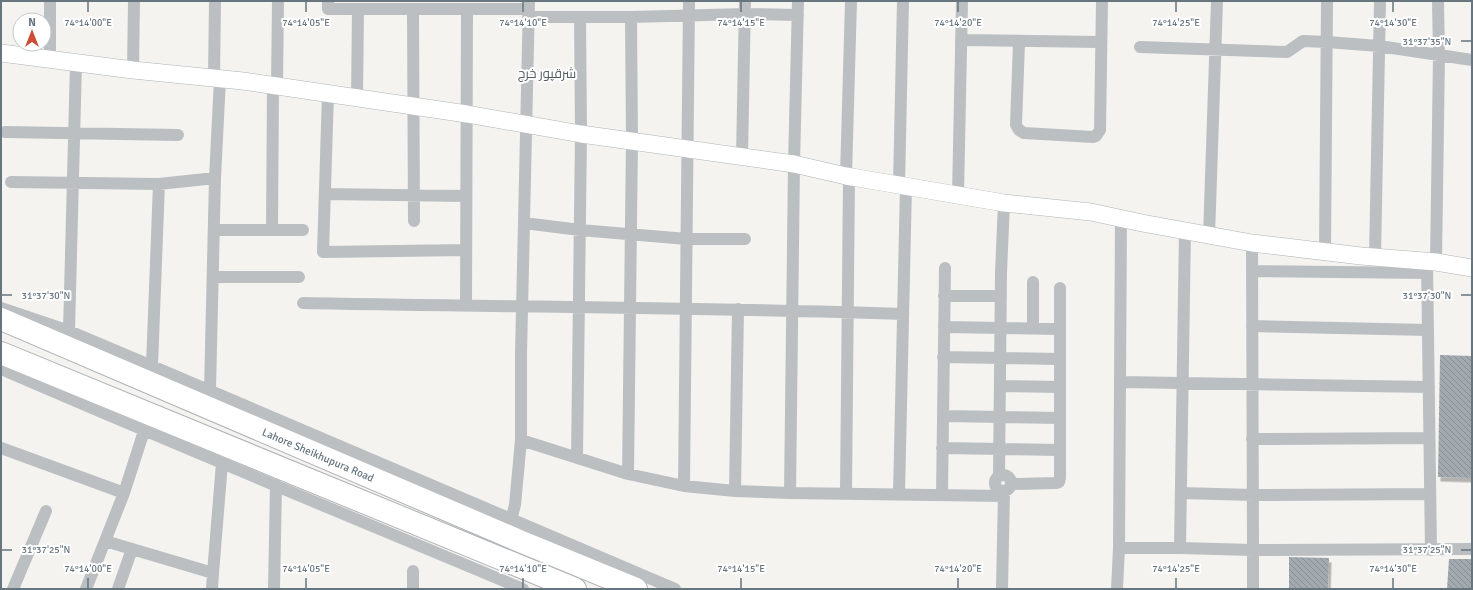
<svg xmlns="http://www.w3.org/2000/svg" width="1473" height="590" viewBox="0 0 1473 590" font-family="Signika,Cairo,sans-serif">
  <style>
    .building { fill: url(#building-back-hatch); filter: url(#shadow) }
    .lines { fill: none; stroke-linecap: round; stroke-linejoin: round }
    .secondary-casing { stroke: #aeb3b6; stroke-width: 18 }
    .highway-casing { stroke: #afb2b5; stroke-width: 24 }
    .street { stroke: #bbbfc2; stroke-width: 12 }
    .secondary { stroke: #fff; stroke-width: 17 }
    .highway { stroke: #fff; stroke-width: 22 }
    .ticks { fill: none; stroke: #66757e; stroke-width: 1.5 }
    .labels { text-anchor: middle; stroke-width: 4; stroke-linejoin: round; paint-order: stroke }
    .street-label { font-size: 11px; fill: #66757e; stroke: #fff }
    .quarter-label { font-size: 13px; fill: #535e64; stroke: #fff }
    .ticks-label { font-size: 10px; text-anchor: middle; fill: #66757e; stroke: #fff; stroke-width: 4; stroke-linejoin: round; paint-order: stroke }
  </style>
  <defs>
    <pattern id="building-back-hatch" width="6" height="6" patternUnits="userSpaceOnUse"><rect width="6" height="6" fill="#a3aaaf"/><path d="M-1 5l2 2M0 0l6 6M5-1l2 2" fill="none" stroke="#898f94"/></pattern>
    <filter id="shadow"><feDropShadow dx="2.5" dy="4.5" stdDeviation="0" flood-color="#0004"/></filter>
  </defs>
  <rect width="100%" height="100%" fill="#f4f3f0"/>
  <!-- building -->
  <path class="building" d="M1440,355L1472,356V478L1438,477Z
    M1289,557L1329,558L1328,589H1289Z
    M1449,559H1472V589H1447Z"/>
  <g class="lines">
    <defs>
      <path id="secondary" d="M1,53L133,70L243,81L467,114L581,134L794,164L846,176L1004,203L1091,212L1142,223L1252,243L1361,256L1436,262L1472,268"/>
      <g id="highway">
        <path id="s1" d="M1,319L522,542L636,589"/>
        <path d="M1,353L575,589"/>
      </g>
    </defs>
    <!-- secondary casing -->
    <use href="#secondary" class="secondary-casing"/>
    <!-- highway casing -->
    <use href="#highway" class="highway-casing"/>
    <!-- street -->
    <path class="street" d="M328,1V9H529
      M413,10L414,221
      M528,17H631L745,14L798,15
      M961,40L1100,42
      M1019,42L1016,125L1019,130L1024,133L1093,137L1096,136L1100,130L1102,1
      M1140,47L1287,52L1303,41L1327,42L1379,46L1472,60
      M50,59V1
      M133,70L134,1
      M214,78L215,1
      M277,86L278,1
      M328,94L323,252L466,250
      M357,98L358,9
      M5,132L178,135
      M742,157L745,1
      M846,176L851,1
      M11,182L159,184L215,178
      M899,185L903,1
      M325,194L466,196
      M958,195L962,1
      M524,223L580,230L687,239H745
      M214,230H303
      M272,230L273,85
      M1185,231L1180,548L1253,550L1252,243
      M1209,236L1217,1
      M1325,251L1327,1
      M1375,257L1380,1
      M1427,262L1431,550
      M1436,262L1439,55L1438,1
      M1253,271L1427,273
      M213,277H299
      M1033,282V329
      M944,296H1001
      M303,303C503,307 703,307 903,314
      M466,306L467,10
      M1,308L69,331L152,366L675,589
      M1252,326L1428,330
      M944,327L1059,329
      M69,331L76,63
      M943,357L1059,359
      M152,366L159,184
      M1,369C174,444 349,516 523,589
      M1121,382L1429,387
      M1000,386L1059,387
      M210,390L215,178L220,79
      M943,416L1059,418
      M1252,439L1429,438
      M521,440L628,474L684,486L735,491L790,493L1004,496
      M1,448L124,493
      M942,448L1060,450
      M577,458L581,134L580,17
      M628,474L632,141L631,17
      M995 483a8 8 0 1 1 16 0a8 8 0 1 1-16 0Z
      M999,475L1001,273L1004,203
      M1011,484L1056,483L1059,482L1060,478V288
      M684,486L689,1
      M735,491L738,309
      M790,493L794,164L798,1
      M1181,493L1253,495L1430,494
      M846,494L849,177
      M899,494L906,186
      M942,495L945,268
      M511,520L515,505L521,440V354L529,1
      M105,541L213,573L222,463
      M1119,548H1180
      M413,571V589
      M13,589L46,511
      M86,589L124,493L144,431
      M118,589L132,549
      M212,589L213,573
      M274,589L276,485
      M1002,589L1004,491
      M1117,589L1119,548L1121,219
      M1253,589V550L1472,549"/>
    <!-- secondary -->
    <use href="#secondary" class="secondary"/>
    <!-- highway -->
    <use href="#highway" class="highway"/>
  </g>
  <!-- ticks -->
  <path class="ticks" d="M88,2V12M306,2V12M523,2V12M741,2V12M958,2V12M1176,2V12M1393,2V12M1461,41H1471M2,295H12M1461,295H1471M2,550H12M1461,550H1471M88,578V588M306,578V588M523,578V588M741,578V588M958,578V588M1176,578V588M1393,578V588"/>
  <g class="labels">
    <!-- street labels -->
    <g class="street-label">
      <text dy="4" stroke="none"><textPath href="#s1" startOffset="345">Lahore Sheikhupura Road</textPath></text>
    </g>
    <!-- quarter labels -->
    <g class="quarter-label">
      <text x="547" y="78">شرقپور خرچ</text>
    </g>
  </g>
  <g class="ticks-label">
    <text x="88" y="26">74°14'00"E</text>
    <text x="306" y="26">74°14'05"E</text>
    <text x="523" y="26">74°14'10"E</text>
    <text x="741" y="26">74°14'15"E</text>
    <text x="958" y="26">74°14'20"E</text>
    <text x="1176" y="26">74°14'25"E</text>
    <text x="1393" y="26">74°14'30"E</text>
    <text x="1427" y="45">31°37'35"N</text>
    <text x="46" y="299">31°37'30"N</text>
    <text x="1427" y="299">31°37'30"N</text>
    <text x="46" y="553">31°37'25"N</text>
    <text x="1427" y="553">31°37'25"N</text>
    <text x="88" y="572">74°14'00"E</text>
    <text x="306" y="572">74°14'05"E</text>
    <text x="523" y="572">74°14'10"E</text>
    <text x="741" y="572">74°14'15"E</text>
    <text x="958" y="572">74°14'20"E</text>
    <text x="1176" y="572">74°14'25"E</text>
    <text x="1393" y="572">74°14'30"E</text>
  </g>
  <!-- border -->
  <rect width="1473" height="590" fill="none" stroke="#66757e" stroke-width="4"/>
  <!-- north arrow -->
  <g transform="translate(32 32)"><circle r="19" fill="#ffffff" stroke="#c2c8cb"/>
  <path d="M0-3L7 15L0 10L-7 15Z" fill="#cd4f37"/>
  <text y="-6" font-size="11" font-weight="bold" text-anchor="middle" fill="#66757e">N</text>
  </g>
</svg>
